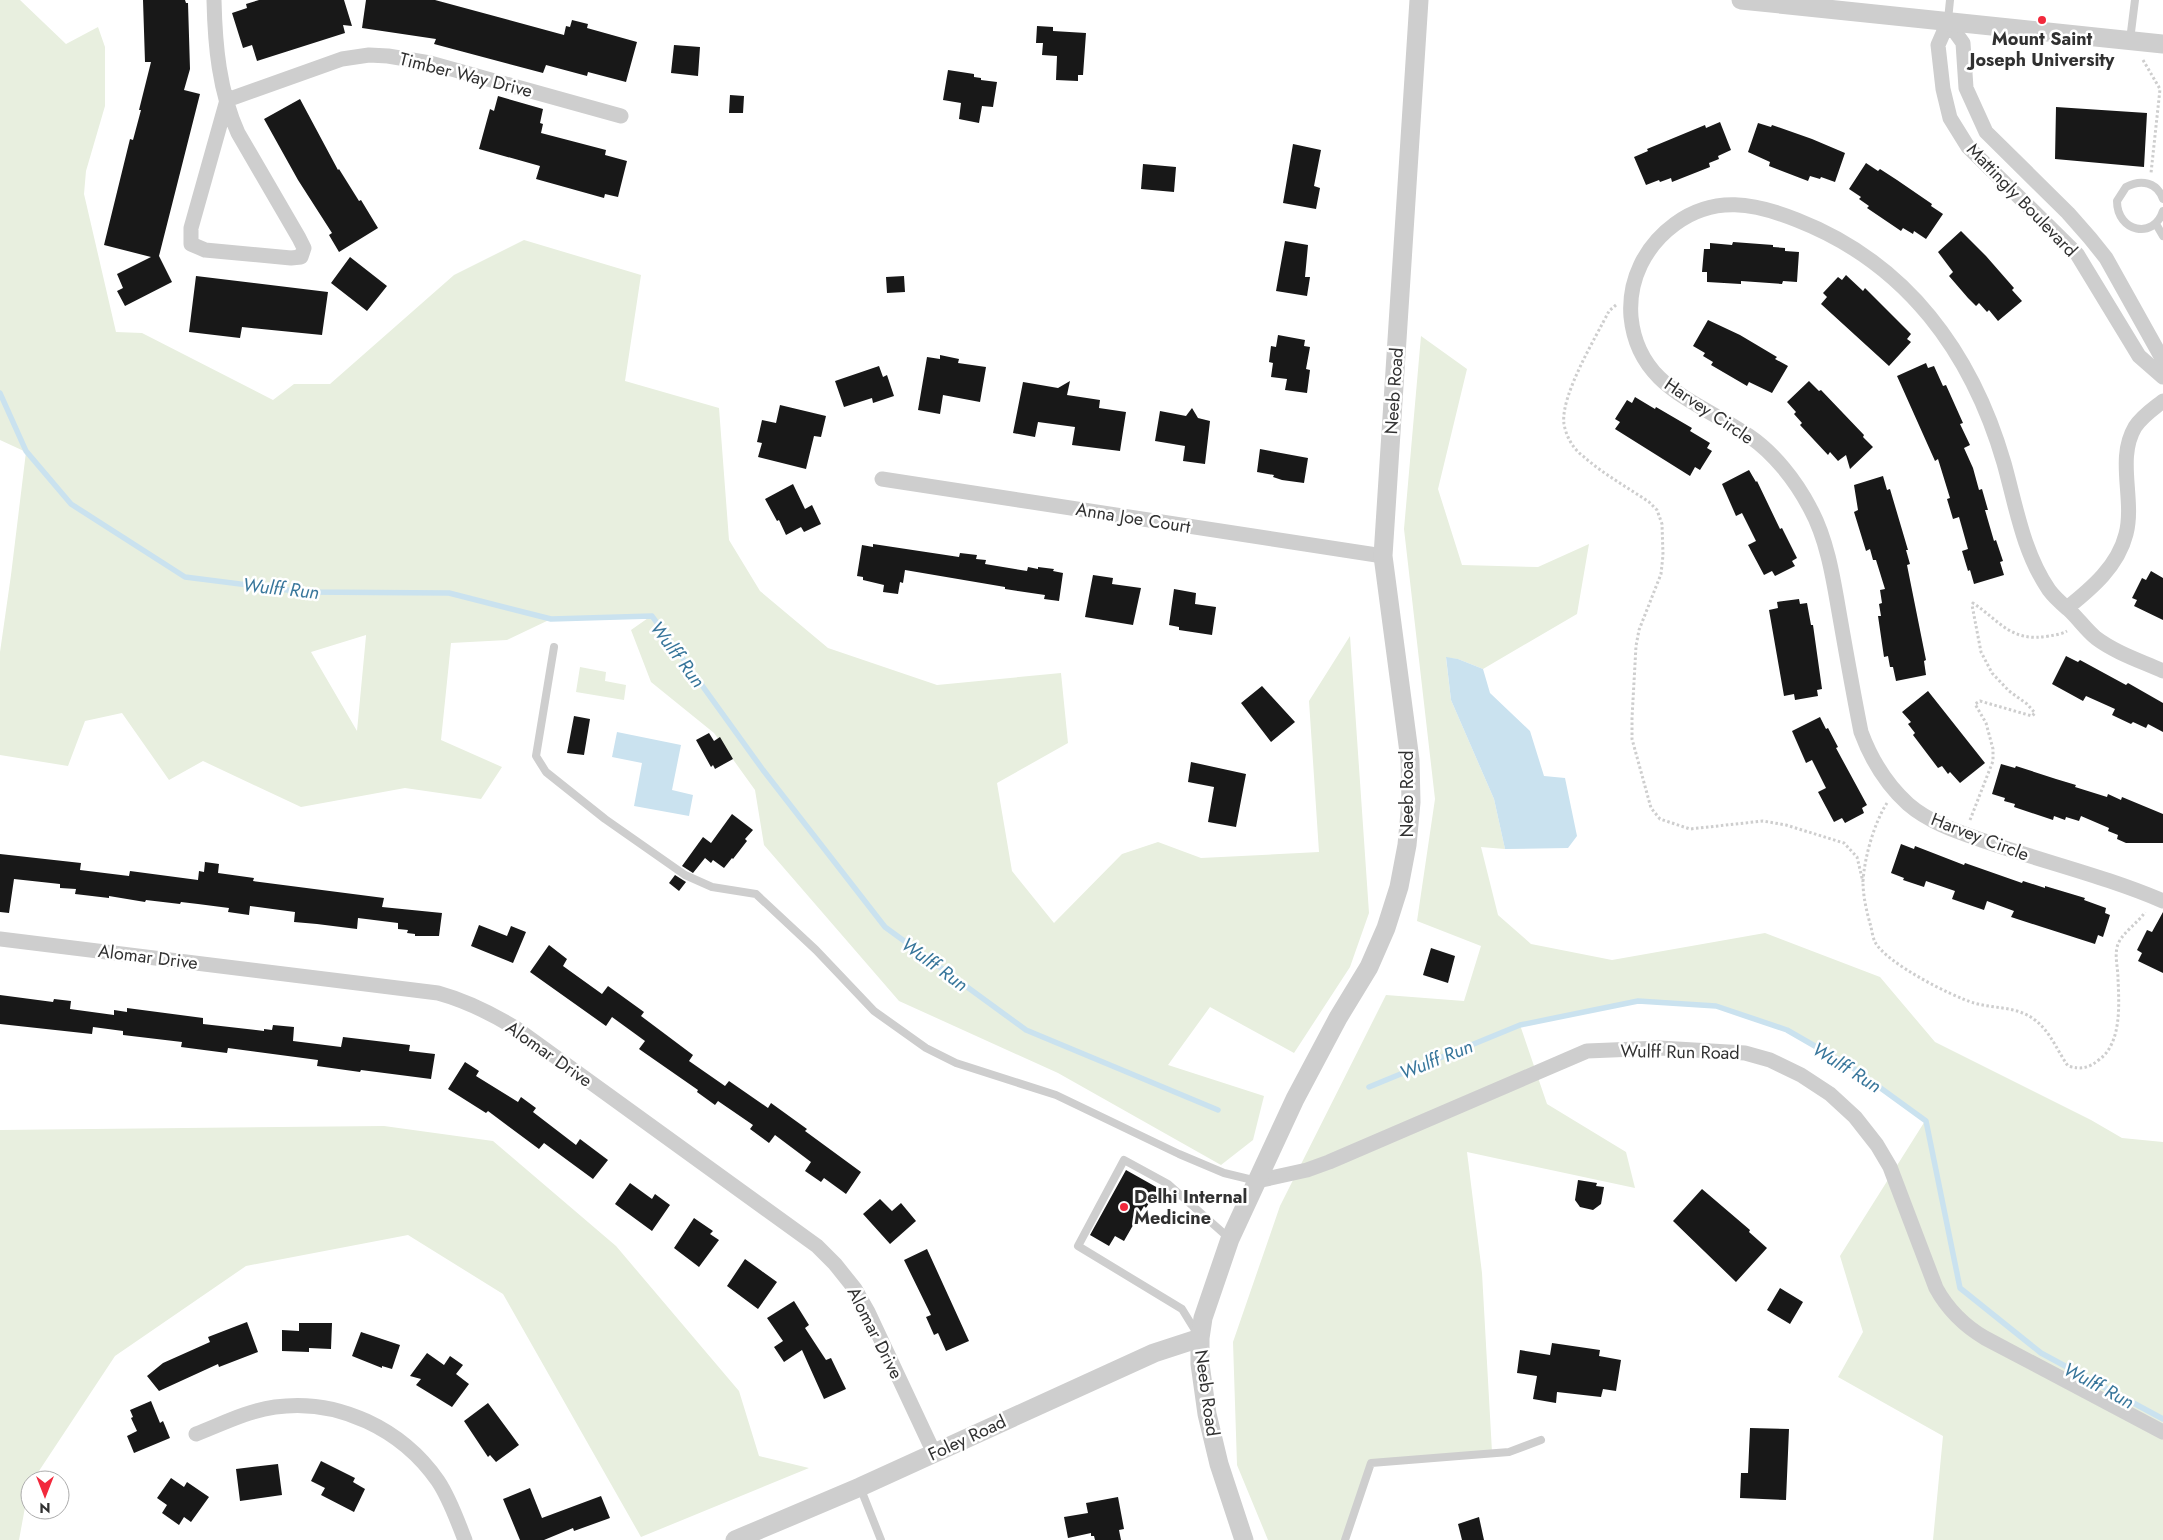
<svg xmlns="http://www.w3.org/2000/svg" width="2163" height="1540" viewBox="0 0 2163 1540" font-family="Jost,sans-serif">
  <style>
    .green { fill: #e8efdf; fill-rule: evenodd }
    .water { fill: #cae2ef }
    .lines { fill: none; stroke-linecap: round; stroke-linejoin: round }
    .stream { stroke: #cae2ef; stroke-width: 5.5 }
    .building { fill: #181818 }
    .path { stroke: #cecece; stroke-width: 3; stroke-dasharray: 2.5 2.5; stroke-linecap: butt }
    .service { stroke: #cecece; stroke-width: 8 }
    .minor { stroke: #cecece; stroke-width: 15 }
    .tertiary { stroke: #cecece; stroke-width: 19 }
    .poi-dot { fill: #f2293c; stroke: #fff; stroke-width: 2 }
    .labels { text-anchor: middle; stroke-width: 5; stroke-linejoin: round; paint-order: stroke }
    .poi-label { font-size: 18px; font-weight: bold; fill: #313131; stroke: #fff }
    .street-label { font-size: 18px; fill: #313131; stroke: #fff }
    .water-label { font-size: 19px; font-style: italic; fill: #38769b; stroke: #fff }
  </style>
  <rect width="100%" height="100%" fill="#fff"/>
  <!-- green -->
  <path class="green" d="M0,0H20L66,44L98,27L105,47V106L86,171L84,194L116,332L142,333L273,400L294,384H330L454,275L524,240L641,275L625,381L719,408L729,540L760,591L828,648L937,685L1061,673L1068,743L997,783L1012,871L1054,923L1122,854L1158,842L1201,858L1319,852L1309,701L1350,636L1369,913L1350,967L1294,1053L1210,1007L1168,1065L1264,1096L1253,1140L1221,1165L1058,1073L899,1001L764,845L755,790L714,733L651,682L631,630L651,616L551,619L507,640L451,643L441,740L502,767L481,799L405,788L301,807L203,761L169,780L122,713L85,721L68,766L0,755V652L11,575L26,452L0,440ZM366,635V636L357,731L311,652Z
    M1421,336L1467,369L1438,489L1462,565L1538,567L1589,544L1577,614L1483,669L1458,659L1446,658L1451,700L1494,799L1505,849L1481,847L1498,915L1531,944L1612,960L1765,933L1880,977L1935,1042L2091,1120L2122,1138L2163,1142V1540H1933L1943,1436L1838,1377L1863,1332L1840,1256L1925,1121L1853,1068L1787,1030L1716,1006L1638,1001L1520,1025L1547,1104L1626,1152L1635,1188L1467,1152L1482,1273L1492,1452L1371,1463L1345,1540H1268L1237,1465L1233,1342L1280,1206L1386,995L1464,1001L1481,946L1417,921L1435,799L1404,529Z
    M580,667L606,672L605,681L626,685L624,700L576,692Z
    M384,1126L493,1141L616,1246L739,1391L759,1456L809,1468L641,1537L503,1294L408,1235L246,1266L115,1356L33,1480H30L19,1540H0V1130Z"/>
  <!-- water -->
  <path class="water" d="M1446,657L1458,659L1483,669L1490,693L1530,731L1544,776L1565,778L1577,836L1568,848L1505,849L1494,799L1451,700Z
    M617,732L681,745L672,790L693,795L689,816L634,806L642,763L612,757Z"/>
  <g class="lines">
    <!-- stream -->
    <path class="stream" d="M0,393L26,451L71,504L185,577L303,592L449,593L551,619L652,616L763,770L885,927L1026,1030L1218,1110
      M1369,1087L1520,1025L1638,1001L1716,1006L1787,1030L1853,1068L1926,1121L1960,1288L2041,1353L2163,1419"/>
  </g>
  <!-- building -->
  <path class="building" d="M143,0H185L186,3H188L190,69L184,90L200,94L159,256L172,282L125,306L117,291L123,288L117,274L151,257L104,245L130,139L133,140L141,110H139L151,62H145Z
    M259,0H344L352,26L343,25L345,33L257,61L252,45L243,48L232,13L247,8L246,4Z
    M366,0H435L564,35L566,26L570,27L572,20L588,24L587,28L637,42L626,82L588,72L587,76L546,65L543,73L434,44L436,39L362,28Z
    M1037,26L1053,27V31L1086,33L1083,75H1078V81L1056,80L1057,56L1042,55L1043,43H1036Z
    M674,45L700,47L698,76L671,73Z
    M948,70L974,74V77L981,78V80L997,82L993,107L982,106L979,123L959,119L961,103L943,100Z
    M730,95L744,96L743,113H729Z
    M498,96L543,109L540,123L543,124L541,133L606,150L605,155L627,161L618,197L605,194L604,198L536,179L540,166L479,149L490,109L494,111Z
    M300,99L338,170L339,169L359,201L361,200L378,228L339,252L329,235L332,233L298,180L264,119Z
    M2056,107L2147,113L2144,167L2055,159Z
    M1720,122L1731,150L1718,156L1719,159L1709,163L1710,167L1672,182L1671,178L1660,182L1659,180L1646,185L1634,157L1648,151L1647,149L1705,125L1706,128Z
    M1758,123L1771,127L1772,125L1812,139L1845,153L1835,182L1821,177L1820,179L1810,176L1808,181L1769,166L1770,162L1748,152Z
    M1293,144L1321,150L1314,186L1320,188L1316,209L1283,203Z
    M1866,163L1878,171L1880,169L1897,180L1932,204L1931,206L1943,214L1926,239L1914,231L1913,234L1903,228L1901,231L1867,208L1869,206L1859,199L1861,197L1849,189Z
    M1143,164L1176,167L1174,192L1141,189Z
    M1961,231L1986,256L2014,288L2012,290L2022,301L1998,321L1989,310L1987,312L1979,303L1976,306L1968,298L1949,276L1953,272L1938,252Z
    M1285,241L1308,245L1305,277H1310L1307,296L1276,291Z
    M1733,242L1773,245V247L1785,248V251L1799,252L1797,282L1783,281L1782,284L1741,281V284L1707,282V272H1702L1704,249H1710V243L1732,245Z
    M350,257L387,286L367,311L331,283Z
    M1846,275L1863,291L1865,288L1911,334L1907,339L1911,342L1889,366L1821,304L1827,297L1823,293L1838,277L1842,280Z
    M196,276L328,292L322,335L242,327L240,338L189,332Z
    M904,276L905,292L887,293L886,277Z
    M1708,320L1740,335L1777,357L1775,359L1788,366L1772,393L1749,382L1747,386L1711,365L1713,362L1703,356L1705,353L1693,346Z
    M1278,335L1305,340L1304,346L1310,347L1306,369L1310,370L1307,393L1285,390L1287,379L1271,377L1273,363L1269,362L1271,346L1276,347Z
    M940,355L959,359L958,363L986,367L980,402L943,395L940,414L918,410L927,357L940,359Z
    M1926,363L1928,368L1934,366L1943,386L1946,385L1963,423L1960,424L1970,445L1964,448L1973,468L1979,490L1982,489L1988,510H1985L1994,541L1996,540L2003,561L2000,562L2004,575L1974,584L1970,570L1968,571L1962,551L1968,549L1959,517L1953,519L1947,499L1950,498L1938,459L1935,461L1897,376Z
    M879,366L883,377L887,375L894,396L873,403L872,398L844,407L835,381Z
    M1070,381L1067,395L1100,400L1099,408L1126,412L1120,451L1072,445L1075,427L1038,422L1035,437L1013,433L1023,382L1058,388Z
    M1809,381L1819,391L1821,390L1864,435L1863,437L1873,447L1850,469L1846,455L1838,461L1830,452L1828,455L1800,425L1802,423L1794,414L1796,412L1787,402Z
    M1635,397L1655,409L1656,407L1692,428L1690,431L1710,443L1707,448L1712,451L1700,470L1695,467L1690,476L1615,429L1620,422L1615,419L1627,400L1632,403Z
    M780,405L826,416L821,437L814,436L806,469L758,457L762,443L757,442L762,420L776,423Z
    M1192,408L1198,418L1210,421L1205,464L1183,461L1185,446L1155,441L1160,411L1186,416Z
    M1260,449L1308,458L1304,483L1282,480L1273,477L1274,475L1257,472Z
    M1749,470L1756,482L1757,481L1780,529L1782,528L1797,558L1792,561L1795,566L1775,576L1772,571L1764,575L1748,545L1756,541L1742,513L1736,516L1722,484Z
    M1883,476L1887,490L1890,489L1908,550H1906L1910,564L1907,565L1926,660L1924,661L1926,675L1896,681L1893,667H1890L1888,656L1884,657L1878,616H1881L1879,604L1882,603L1880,590L1885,589L1876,560H1873L1870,549L1866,551L1854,512L1858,510L1854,485Z
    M793,484L805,509L812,505L821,524L804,532L801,527L786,535L779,520L777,521L765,499Z
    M873,544L959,557L960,553L977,555L976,559L986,560L985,564L1027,571L1028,567L1038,569V567L1054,569L1053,571L1063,573L1059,601L1044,599L1045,595L1005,589V587L905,570L903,583L900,582L898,594L883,592L884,585L863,580V577L857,576L862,545L873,547Z
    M2151,571L2163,578V620L2134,606L2137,600L2132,598L2142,578L2146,580Z
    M1093,575L1113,578L1112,584L1141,588L1133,625L1085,617Z
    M1174,589L1196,593L1195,604L1216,607L1212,635L1179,630V627L1169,625Z
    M1799,599L1800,604L1807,603L1811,625H1813L1822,689L1817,690L1818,696L1795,700L1794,694L1784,696L1769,610L1778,608L1777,602Z
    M2066,656L2078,662L2080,660L2126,685L2128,683L2163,703V732L2148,724L2146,728L2133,722L2131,724L2112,715L2115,709L2086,696L2083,701L2052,684Z
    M1262,686L1295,722L1271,742L1241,703Z
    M1928,691L1985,763L1960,783L1950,772L1948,774L1942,766L1938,768L1913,735L1915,733L1908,724L1911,722L1902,712Z
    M574,716L590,719L584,755L567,753Z
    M1820,717L1826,729L1828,728L1838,747L1836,748L1867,805L1862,808L1864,813L1845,823L1842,818L1834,822L1818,792L1826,788L1812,760L1806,763L1792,731Z
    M709,733L714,741L720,737L733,759L715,769L713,765L711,767L696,740Z
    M1191,762L1246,774L1236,827L1208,822L1214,787L1188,782Z
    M2001,764L2015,768L2016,766L2056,779L2076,785L2075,787L2107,797L2108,794L2121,800L2122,797L2163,814V843H2126L2117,839L2118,835L2108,831L2109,828L2081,816L2079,821L2066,817L2065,820L2054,816L2053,820L2014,807L2015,804L2004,801L2005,798L1992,794Z
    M732,814L753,830L745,839L747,841L733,859L732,858L724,868L713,860L711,863L705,858L693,873L682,866L703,837L711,843Z
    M1901,844L1914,849L1915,846L1964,865L1965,863L2022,883L2023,881L2045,888V886L2085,898L2084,900L2106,908L2105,913L2110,915L2103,937L2098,935L2095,944L2011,917L2014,911L1987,901L1984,910L1952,899L1955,891L1926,881L1924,887L1903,880L1904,878L1891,873Z
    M0,854L81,863L80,870L129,876L130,871L198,880L199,871L204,872L205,862L219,864L218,873L254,878L253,881L384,898L382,907L442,913L439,936H415V934L407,933L408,930L398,929V923L358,918L357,929L317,924L294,922L295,912L250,906L249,915L228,912L229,908L198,904L181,902L180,904L146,900L145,902L109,896V898L75,894L76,889L60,888V884L14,879L9,913L0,912Z
    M675,875L686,882L679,891L669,883Z
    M2163,912V973L2138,961L2142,953L2137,950L2147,930L2152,932Z
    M479,925L507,936L511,926L526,932L513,963L471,946Z
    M549,945L567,959L563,966L602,994L608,986L644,1012L641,1016L693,1055L689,1061L725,1086L729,1081L768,1108L771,1103L807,1129L805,1131L861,1172L846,1194L824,1178L821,1182L805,1171L811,1162L775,1135L769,1143L750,1129L753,1125L718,1101L715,1105L697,1092L698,1090L639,1049L645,1041L612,1017L606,1026L530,972Z
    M1431,948L1455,956L1448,983L1423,975Z
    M0,995L53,1002L54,999L71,1001L70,1009L114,1015V1010L127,1012V1008L203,1018V1024L264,1031V1029L272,1030L273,1025L294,1027L293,1041L341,1047L343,1037L410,1045L409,1051L435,1054L431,1079L361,1070L360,1072L317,1066L318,1060L228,1048L227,1053L181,1047L182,1042L123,1035V1031L93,1027L92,1034L0,1024Z
    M465,1062L479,1071L476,1076L518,1102L521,1097L536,1108L533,1112L576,1145L580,1139L608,1160L593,1179L544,1143L539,1149L488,1111L486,1113L448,1089Z
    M1126,1170L1158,1188L1146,1208L1144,1206L1124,1241L1115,1236L1109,1246L1090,1235Z
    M1578,1180L1597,1183L1596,1186L1604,1187L1601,1204L1593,1210L1580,1207L1575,1200Z
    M630,1183L652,1199L655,1194L670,1205L652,1231L615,1204Z
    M1702,1189L1750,1230L1749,1232L1767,1248L1736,1282L1673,1221Z
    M880,1199L892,1211L901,1203L916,1221L890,1244L863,1214Z
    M694,1218L713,1231L710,1234L719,1240L699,1267L674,1248Z
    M927,1249L969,1341L946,1351L938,1333L934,1335L926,1317L931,1315L904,1260Z
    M745,1259L777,1282L758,1309L727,1286Z
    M1780,1288L1803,1302L1790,1324L1767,1310Z
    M794,1301L809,1325L805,1328L826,1360L831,1358L846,1389L824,1399L802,1350L784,1362L774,1347L783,1341L767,1318Z
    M247,1322L258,1352L219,1367L218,1364L159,1391L147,1376L163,1363L210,1342L208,1337Z
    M299,1323H332L331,1349L309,1348V1352L282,1351V1330L299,1331Z
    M361,1332L400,1345L392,1369L382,1366V1368L352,1356Z
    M1552,1343L1600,1350L1599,1356L1621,1360L1616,1391L1603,1389L1601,1397L1557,1392L1556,1403L1533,1399L1537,1376L1517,1373L1520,1350L1550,1355Z
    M427,1353L444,1365L450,1356L463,1365L456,1374L469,1384L452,1407L416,1385L421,1379L410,1376Z
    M151,1401L160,1423L163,1421L170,1438L134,1453L127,1436L137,1431L131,1418L133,1417L130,1410Z
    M488,1403L519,1445L496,1462L490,1455L488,1457L464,1421Z
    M1750,1428L1789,1429L1786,1500L1740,1498L1741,1473H1748Z
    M321,1461L355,1478L353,1482L365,1489L354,1512L321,1495L325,1488L311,1481Z
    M278,1464L282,1495L240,1501L236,1469Z
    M171,1478L184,1487L187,1482L209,1497L191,1522L184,1517L179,1525L162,1513L167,1505L157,1498Z
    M530,1488L542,1518L601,1496L610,1518L574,1531L573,1528L544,1540H520L503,1499Z
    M1118,1497L1124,1529L1119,1530L1121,1540H1095L1094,1536H1091V1533L1068,1538L1064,1517L1088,1513L1086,1503Z
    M1479,1517L1484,1540H1462L1458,1524Z"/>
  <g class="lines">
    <!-- path -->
    <path class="path" d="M2143,60L2160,89L2151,173
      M1616,305L1609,311C1596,337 1560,396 1564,424C1566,436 1573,449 1583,456C1603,474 1627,487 1649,502L1657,510L1662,524L1663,555L1661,574L1639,630L1636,646L1632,718V739L1651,808L1660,819L1690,829L1763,821L1786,825L1844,843L1857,857L1863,882
      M1887,803C1874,823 1864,859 1863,882C1863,897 1867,913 1871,927C1872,932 1873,938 1875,942C1886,963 1951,996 1974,1003C1995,1009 2017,1006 2035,1020C2050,1031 2058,1052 2068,1066C2082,1070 2089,1068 2100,1059C2122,1042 2119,1003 2118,979C2118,967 2114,955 2118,944C2123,932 2138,923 2145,912
      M1970,820L1993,761V749L1986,723L1975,704L1980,701L2032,716L2035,713L2027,704L2009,691L1992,673L1981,652L1972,605L1973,603C2000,621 2011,643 2049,636C2055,635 2062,634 2067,631"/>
    <!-- service -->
    <path class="service" d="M1948,20L1950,0
      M2130,40L2135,0
      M2163,199C2157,182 2141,179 2126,187L2117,201C2117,232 2154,240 2163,211
      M2156,224L2163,236
      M554,647L536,756L546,772L605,819L685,875L712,887L756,894L816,950L874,1011L926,1048L956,1063L1056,1095L1179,1154L1224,1173L1257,1181
      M1198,1335L1182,1309L1078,1246L1124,1160L1168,1184L1230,1239
      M860,1487L881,1540
      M1345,1540L1371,1463L1509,1452L1541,1440"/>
    <!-- minor -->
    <path class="minor" d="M214,0C215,45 219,91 238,133L299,238L304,248L301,257L291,258L205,250L191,244V228L227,100
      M1948,22L1938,45L1943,89L1950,118L1968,147L2077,254L2139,356L2163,377
      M1948,22L1963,43L1966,88L1986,132L2068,213L2090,238L2106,258L2163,360
      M227,100L342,59L369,55L388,56L430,63L621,116
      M882,479L1383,556
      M2067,608C2092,588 2118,566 2126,534C2135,499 2116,459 2135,427C2142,416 2153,409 2163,401
      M2163,671C2141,661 2116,653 2096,638C2086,630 2078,618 2068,609C2061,603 2055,598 2049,590C2023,552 2016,506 2004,463C1972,353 1907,263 1797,220C1755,203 1714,195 1675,224C1645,246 1628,280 1631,317C1638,388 1700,402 1749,436C1774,453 1796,481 1810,508C1827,539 1833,577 1839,612C1846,652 1853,692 1861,732C1871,759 1886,784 1908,804C1931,824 1962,833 1990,843C2048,863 2107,877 2163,901
      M0,939L438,993C467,1001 491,1013 517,1029L817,1246L835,1264L855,1289L868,1312L934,1453
      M1257,1181L1307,1170L1329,1162L1587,1051L1660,1048L1745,1053L1770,1060L1801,1075L1830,1094L1855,1117L1877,1145L1890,1167L1936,1288C1948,1310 1963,1325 1985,1338L2163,1432
      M196,1434C222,1424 247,1411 275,1407C338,1398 402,1429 438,1481C450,1499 457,1520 465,1540"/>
    <!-- tertiary -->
    <path class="tertiary" d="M1741,0L2163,44
      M735,1540L860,1487L1154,1353L1200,1338
      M1244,1540L1219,1464L1207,1414L1200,1364V1338L1203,1318L1230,1239L1295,1099L1338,1018L1369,967L1386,928L1399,887L1407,845L1411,802L1410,760L1383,556L1419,0"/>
  </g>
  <!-- markers -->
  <g class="poi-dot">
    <circle cx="2042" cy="20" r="5"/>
    <circle cx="1124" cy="1207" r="5"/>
  </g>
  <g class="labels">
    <!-- poi labels -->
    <g class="poi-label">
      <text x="2042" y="45">Mount Saint<tspan x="2042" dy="21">Joseph University</tspan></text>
      <text x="1134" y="1203" text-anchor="start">Delhi Internal<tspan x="1134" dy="21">Medicine</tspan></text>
    </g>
    <!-- street labels -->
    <g class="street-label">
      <text transform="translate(466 75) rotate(14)" y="6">Timber Way Drive</text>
      <text transform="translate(2022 200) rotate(46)" y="6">Mattingly Boulevard</text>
      <text transform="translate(1394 391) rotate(-86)" y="6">Neeb Road</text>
      <text transform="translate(1709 411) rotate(34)" y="6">Harvey Circle</text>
      <text transform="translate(1133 518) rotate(9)" y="6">Anna Joe Court</text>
      <text transform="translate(1407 794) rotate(-90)" y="6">Neeb Road</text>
      <text transform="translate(1980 837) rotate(21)" y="6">Harvey Circle</text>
      <text transform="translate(148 957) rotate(7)" y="6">Alomar Drive</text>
      <text transform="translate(1680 1052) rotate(1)" y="6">Wulff Run Road</text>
      <text transform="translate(549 1054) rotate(35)" y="6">Alomar Drive</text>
      <text transform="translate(875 1333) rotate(63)" y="6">Alomar Drive</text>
      <text transform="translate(1207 1393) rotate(82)" y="6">Neeb Road</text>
      <text transform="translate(967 1438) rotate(-25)" y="6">Foley Road</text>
    </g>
    <!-- water labels -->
    <g class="water-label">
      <text transform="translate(281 588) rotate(6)" y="7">Wulff Run</text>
      <text transform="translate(678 654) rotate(53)" y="7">Wulff Run</text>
      <text transform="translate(935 964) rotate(36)" y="7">Wulff Run</text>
      <text transform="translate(1436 1059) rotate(-22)" y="7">Wulff Run</text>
      <text transform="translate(1847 1067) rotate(32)" y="7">Wulff Run</text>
      <text transform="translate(2099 1385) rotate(28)" y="7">Wulff Run</text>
    </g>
  </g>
  <!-- north arrow -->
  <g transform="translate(45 1495) rotate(180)"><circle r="24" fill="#ffffff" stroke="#adadad"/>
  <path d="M0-4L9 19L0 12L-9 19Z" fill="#f2293c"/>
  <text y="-8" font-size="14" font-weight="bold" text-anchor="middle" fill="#313131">N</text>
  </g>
</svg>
